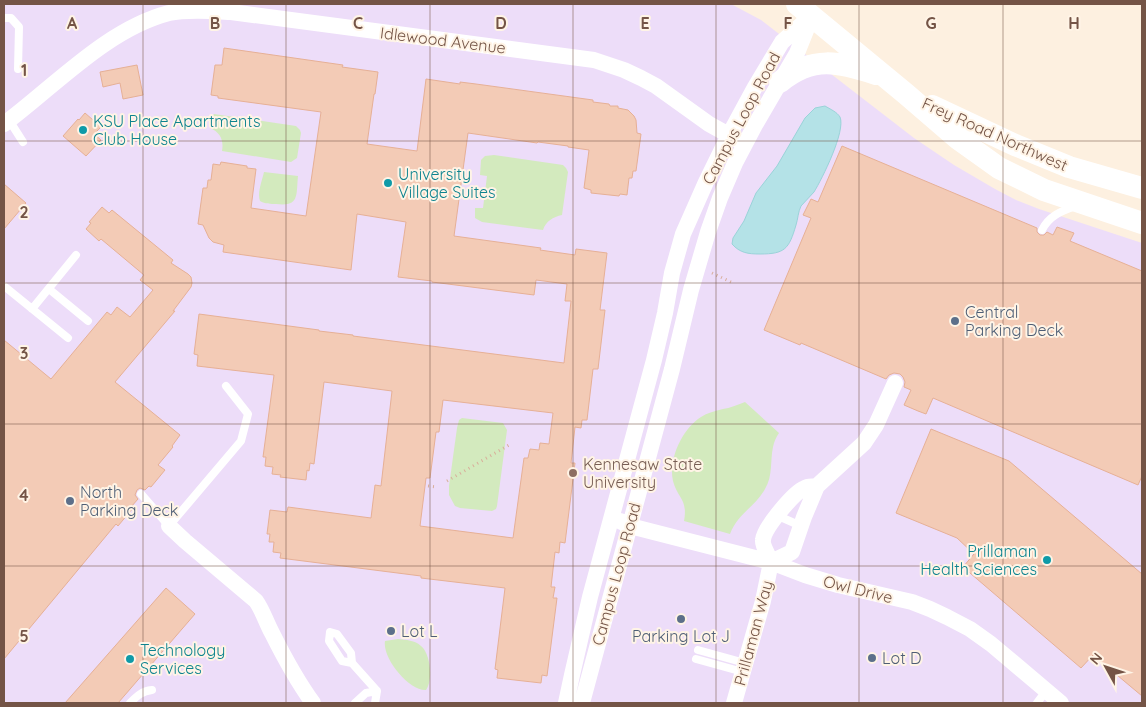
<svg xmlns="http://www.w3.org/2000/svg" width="1146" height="707" viewBox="0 0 1146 707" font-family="Quicksand,sans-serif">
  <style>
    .education { fill: #edddf9 }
    .green { fill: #d3eabe }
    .water { fill: #b4e2e7; stroke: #9ad3d9 }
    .building { fill: #f3cbb6; stroke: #e6b096; fill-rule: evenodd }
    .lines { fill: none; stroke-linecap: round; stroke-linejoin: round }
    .path { stroke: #d8ae9a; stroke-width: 3; stroke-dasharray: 1 4; stroke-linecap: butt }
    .service { stroke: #fff; stroke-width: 8 }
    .minor { stroke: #fff; stroke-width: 16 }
    .secondary { stroke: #fff; stroke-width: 22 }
    .grid { fill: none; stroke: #745446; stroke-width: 1; stroke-opacity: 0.55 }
    .culture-dot { fill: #0f9aa8; stroke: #fff4e6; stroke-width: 2 }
    .service-dot { fill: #5c6f8a; stroke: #fff4e6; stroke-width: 2 }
    .education-dot { fill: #8d6e63; stroke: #fff4e6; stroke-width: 2 }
    .labels { text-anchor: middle; stroke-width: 4; stroke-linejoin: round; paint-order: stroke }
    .street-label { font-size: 16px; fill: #745446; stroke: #fff4e6 }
    .culture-label { font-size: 16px; fill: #0d838f; stroke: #fff4e6; text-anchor: start }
    .service-label { font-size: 16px; fill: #4e5e75; stroke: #fff4e6; text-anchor: start }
    .education-label { font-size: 16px; fill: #785e54; stroke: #fff4e6; text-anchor: start }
    .grid-label { font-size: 16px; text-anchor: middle; font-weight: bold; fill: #745446; stroke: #fff4e6; stroke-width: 4; stroke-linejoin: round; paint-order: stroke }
  </style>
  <rect width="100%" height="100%" fill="#fdf0e0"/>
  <!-- education -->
  <path class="education" d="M4,4H731L761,20L914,138L954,165L995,189L1016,200L1039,209L1142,243V703H4Z"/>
  <!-- green -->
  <path class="green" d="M214,114L296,126L300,130L301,133L297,158L291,162L222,151C224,140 220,132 210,128L211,118Z
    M494,155L563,165L566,168L568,172L562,215C553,217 546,221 543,230L482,222L475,218V208H483L487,176L480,175L481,160L485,156Z
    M264,172L298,176C296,195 300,207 276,204C271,204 265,204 260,201C257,193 262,181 264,172Z
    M745,402L779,433C776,437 774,442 773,447C770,461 773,476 765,489C755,507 738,513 730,534L684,521C688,499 678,499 673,481C668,460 682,429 701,417C707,413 715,411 723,409C730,408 737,405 745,402Z
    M462,418L503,423L507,430L497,506L496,509L492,511L460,508L455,506L449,495V486L457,428L459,420Z
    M398,639C406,640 415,640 421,646C431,654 433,681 426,690C409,691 382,658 385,641Z"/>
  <!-- water -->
  <path class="water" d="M825,106C830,109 837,112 840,117C846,131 822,179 814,192C810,197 805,201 801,206C798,212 798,219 796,225C789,249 785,254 760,254C748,254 740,253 732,244L733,238L744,221L756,193L777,166L805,118L815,108Z"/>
  <!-- building -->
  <path class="building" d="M224,48L343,65L342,67L378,72L375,94H374L367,144L417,151L426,79L460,84V82L476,84L593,100V102L609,104L610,106H618V108L628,110L634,116L636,120L637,133L641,134L636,171H633L632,178H629L627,195L620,194L619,196L591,193V190L584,188L589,150L568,147V146L538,142L537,143L468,133L454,236L541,248L540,250L575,255L576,249L607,253L600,310H605L598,369H593L587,420H582L581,428L575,427L571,463H575L565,543L560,542L559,553L555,552L551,587H555L553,598H557L547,676L542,675L541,683L497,678L498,670L495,669L505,588L421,578V576L280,558L281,553L273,552L274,542H269L270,534H267L270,510L287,512L288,507L371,518L375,485L381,486L392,391L324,382L314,464L310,463L309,471L307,470L306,480L280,477L281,475L272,474L273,467L265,466L266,457H263L274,375L197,366L198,355L194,354L199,314L319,330V331L353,335V336L564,363L571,301H565L567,284L536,280L534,295L432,282V281L398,277L406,222L357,214L351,270L223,252L224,245L213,242L209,238L203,225L198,224L203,188H207L208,180H211L213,164L220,165L221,162L247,166V168L256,169L251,208L306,216L321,112L218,98V96L211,95L215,65H222ZM443,400L553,413L549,444L540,443L539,450L530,449L528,458H524L513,538L420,526L426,478H430L436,432H439Z
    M137,65L143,95L123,99L120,83L103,87L100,72Z
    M85,113L101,127L94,134L101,140L86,156L63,136L78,119L79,120Z
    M842,146L1037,228V232L1040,235H1044L1047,232L1053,235L1057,227L1074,233L1070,241L1142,271V476L1138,485L933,398L926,414L918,411L904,405L911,390L904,387L905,382L903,377L900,374L894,373L889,375L886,379L801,343L800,345L764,330L811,218L803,215L811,199L818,202Z
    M4,184L26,203L4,229Z
    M102,207L109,213L112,210L173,260L171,263L188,274L191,277L192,283L191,287L173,311H175L115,382L180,435L172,446L173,447L158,465L165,470L151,487L149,486L145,490L140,488L137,490L135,495L138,499L131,507L133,508L118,526L116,524L4,659V340L51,379L107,312L111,315L117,307L130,317L153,290L140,280L144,275L101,239L99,241L86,229L91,223L89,222Z
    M931,429L1009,461L1142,574V696L1093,655L1081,668L963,567L974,554L957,538L896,513Z
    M166,588L195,614L118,703H65Z"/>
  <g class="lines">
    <!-- path -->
    <path class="path" d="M712,273L731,282
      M447,481L509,445
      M428,486L437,487"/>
    <!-- service -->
    <path class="service" d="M4,18H11L19,27L18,69
      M9,120L23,142
      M1042,230C1049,216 1061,211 1076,206
      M4,286L68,338
      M49,289L88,321
      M32,309L76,255
      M141,494L169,526L241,441L248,414L226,386
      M776,515L801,526
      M698,650L745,663
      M696,659L743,672
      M352,663L342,661L329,641L330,632L337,634L351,653L352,663L377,691L375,703
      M130,703C137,696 142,691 152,690
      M355,703L366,693L377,691
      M1037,703L1046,691"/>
    <!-- minor -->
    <path class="minor" d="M4,124C55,86 107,29 169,13C187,9 212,11 231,12L594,60L624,70L641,78L656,86L709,124L745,144
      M620,521L630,526L771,562L805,575L838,585L912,602L930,609L947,617L970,629L991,644L1061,703
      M169,526L185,541L256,601C263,611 266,622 272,633C284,657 297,681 313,703
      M771,562L792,552L804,517L817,486L864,443L876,425L895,383
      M771,562C769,556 762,546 763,540C764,528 794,492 805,488C808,486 814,487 817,486
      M566,703L572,675L590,597L654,360L665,313L672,273L683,234L706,182L729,135L755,87L782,42L811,16
      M582,703L672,369L691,290L708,232L720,198L735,163L755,125L797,53L811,18
      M734,703L763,601L771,562"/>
    <!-- secondary -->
    <path class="secondary" d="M797,4L906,94L957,138L999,168L1044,190L1142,223
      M780,82C813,55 839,62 876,74
      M932,106L1015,145L1069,167L1142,188"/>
  </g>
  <!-- grid -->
  <path class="grid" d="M143,4V703M286,4V703M430,4V703M573,4V703M716,4V703M859,4V703M1003,4V703M4,141H1142M4,283H1142M4,424H1142M4,566H1142"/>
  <!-- markers -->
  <g class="culture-dot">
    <circle cx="83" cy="130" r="5"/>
    <circle cx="388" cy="183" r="5"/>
    <circle cx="1047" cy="560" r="5"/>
    <circle cx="130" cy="659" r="5"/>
  </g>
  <g class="service-dot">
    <circle cx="955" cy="321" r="5"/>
    <circle cx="70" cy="501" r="5"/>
    <circle cx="681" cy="619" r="5"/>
    <circle cx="391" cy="631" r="5"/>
    <circle cx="872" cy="658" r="5"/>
  </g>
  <circle class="education-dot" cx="573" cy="473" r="5"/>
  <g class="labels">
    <!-- street labels -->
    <g class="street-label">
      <text transform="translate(443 40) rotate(7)" y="6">Idlewood Avenue</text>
      <text transform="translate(741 118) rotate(-62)" y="6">Campus Loop Road</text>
      <text transform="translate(995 134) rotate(24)" y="6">Frey Road Northwest</text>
      <text transform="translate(616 574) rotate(-75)" y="6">Campus Loop Road</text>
      <text transform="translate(858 589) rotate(14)" y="6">Owl Drive</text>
      <text transform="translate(753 633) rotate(-75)" y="6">Prillaman Way</text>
    </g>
    <!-- culture labels -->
    <g class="culture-label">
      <text x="93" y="127">KSU Place Apartments<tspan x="93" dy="18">Club House</tspan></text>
      <text x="398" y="180">University<tspan x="398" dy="18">Village Suites</tspan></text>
      <text x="1037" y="557" text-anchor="end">Prillaman<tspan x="1037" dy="18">Health Sciences</tspan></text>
      <text x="140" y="656">Technology<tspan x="140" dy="18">Services</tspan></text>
    </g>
    <!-- service labels -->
    <g class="service-label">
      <text x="965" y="318">Central<tspan x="965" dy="18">Parking Deck</tspan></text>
      <text x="80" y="498">North<tspan x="80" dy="18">Parking Deck</tspan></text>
      <text x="401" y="637">Lot L</text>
      <text x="681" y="642" text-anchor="middle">Parking Lot J</text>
      <text x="882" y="664">Lot D</text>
    </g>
    <!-- education labels -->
    <g class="education-label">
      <text x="583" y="470">Kennesaw State<tspan x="583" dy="18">University</tspan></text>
    </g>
  </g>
  <g class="grid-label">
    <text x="72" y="29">A</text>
    <text x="215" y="29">B</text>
    <text x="358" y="29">C</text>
    <text x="501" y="29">D</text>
    <text x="645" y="29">E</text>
    <text x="788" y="29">F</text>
    <text x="931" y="29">G</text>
    <text x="1074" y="29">H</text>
    <text x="24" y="76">1</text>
    <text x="24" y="218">2</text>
    <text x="24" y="359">3</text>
    <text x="24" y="501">4</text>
    <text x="24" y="642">5</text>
  </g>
  <!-- border -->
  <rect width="1146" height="707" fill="none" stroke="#745446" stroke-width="10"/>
  <!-- north arrow -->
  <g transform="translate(1106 667) rotate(310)" stroke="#fff4e6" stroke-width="4" paint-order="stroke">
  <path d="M0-4L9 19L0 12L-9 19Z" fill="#745446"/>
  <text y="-8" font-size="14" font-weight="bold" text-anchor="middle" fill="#745446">N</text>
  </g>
</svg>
